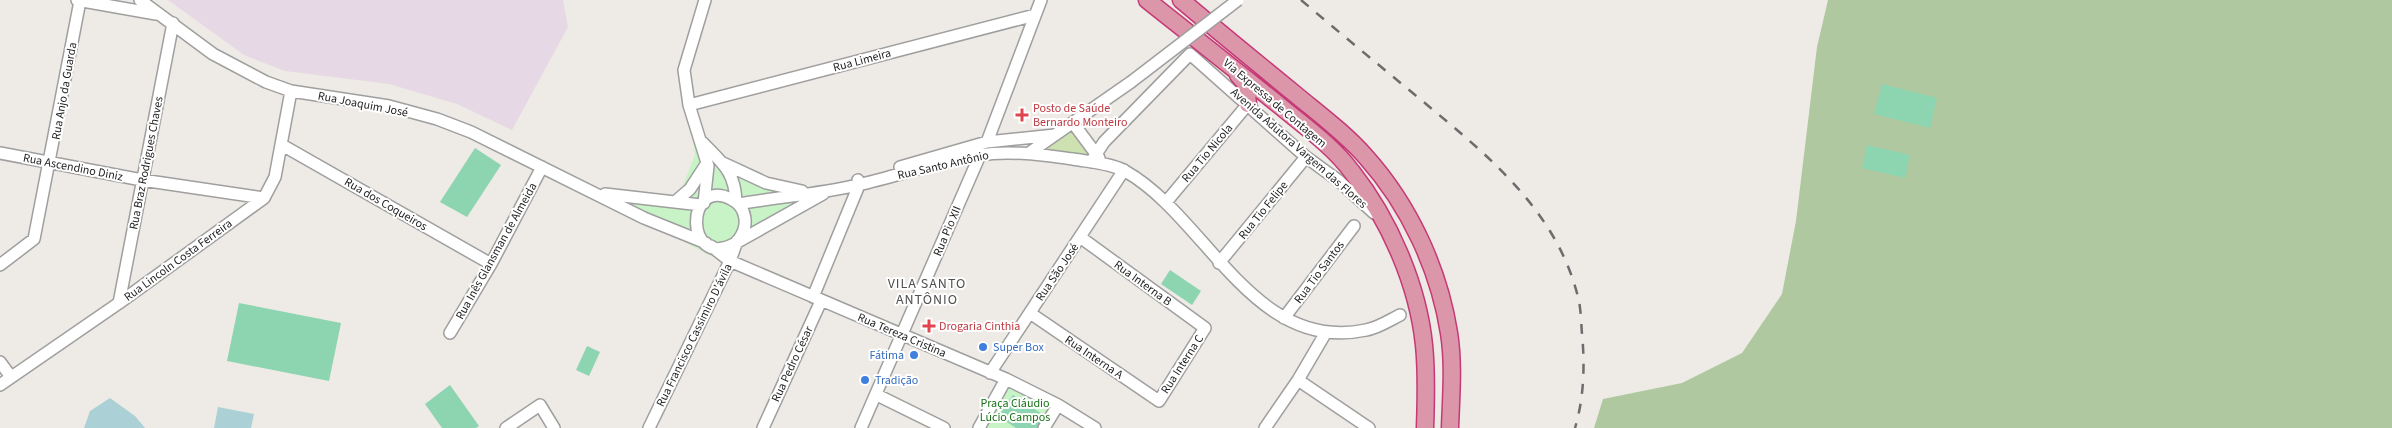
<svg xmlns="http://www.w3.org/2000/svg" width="2392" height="428" viewBox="0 0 2392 428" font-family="'Source Sans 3',sans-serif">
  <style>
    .industrial { fill: #e6d8e5 }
    .grass { fill: #cee2b1 }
    .forest { fill: #afc89f }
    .park { fill: #c8f3c7 }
    .pitch { fill: #8dd4b1 }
    .water { fill: #abd1d6 }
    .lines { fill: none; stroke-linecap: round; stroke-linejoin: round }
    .minor-casing { stroke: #9f9f9f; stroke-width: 14 }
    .highway-casing { stroke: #c53977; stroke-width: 19 }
    .minor { stroke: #fff; stroke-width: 11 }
    .highway { stroke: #dc96aa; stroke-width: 16 }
    .rail { stroke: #6c6c6c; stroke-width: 2.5; stroke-dasharray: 10 10; stroke-linecap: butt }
    .minor-bridge-casing { stroke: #9f9f9f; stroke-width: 14; stroke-linecap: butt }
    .minor-bridge { stroke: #fff; stroke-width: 11 }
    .health-dot { fill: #e0444e; stroke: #fff; stroke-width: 2 }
    .shop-dot { fill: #3f7fe0; stroke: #fff; stroke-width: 2 }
    .labels { text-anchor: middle; stroke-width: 4; stroke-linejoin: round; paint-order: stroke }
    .street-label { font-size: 12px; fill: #1e1e1e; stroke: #fff }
    .health-label { font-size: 12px; fill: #be3a42; stroke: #fff; text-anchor: start }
    .shop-label { font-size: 12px; fill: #366cbe; stroke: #fff; text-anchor: start }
    .park-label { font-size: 12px; fill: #1a7019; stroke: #fff }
    .neighbourhood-label { font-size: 14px; letter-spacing: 1px; fill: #515151; stroke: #fff }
  </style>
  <rect width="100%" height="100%" fill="#eeeae5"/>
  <!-- industrial -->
  <path class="industrial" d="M168,0H563L568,27L512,130L457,104L389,84L285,71L244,55Z"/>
  <!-- grass -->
  <path class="grass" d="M1072,131L1089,156L1038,151Z"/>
  <!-- forest -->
  <path class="forest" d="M1828,0H2392V428H1594L1603,399L1682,383L1742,353L1782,294L1796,221L1817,47Z"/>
  <!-- park -->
  <path class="park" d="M690,115L722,166L765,184L826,194L743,245L732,267L593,194L674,195L682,188L695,155Z
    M1006,386L1053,408L1041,428H983Z"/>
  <!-- pitch -->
  <path class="pitch" d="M1882,84L1937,98L1930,128L1874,114Z
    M1867,145L1910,155L1905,178L1862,168Z
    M475,148L501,165L467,217L440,202Z
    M1170,270L1201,291L1192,305L1161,284Z
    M239,303L341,323L329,381L227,361Z
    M587,346L600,352L589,376L576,370Z
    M450,385L479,426L476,428H442L425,404Z
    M1013,395L1045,416L1037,428H1016L998,416Z"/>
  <!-- water -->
  <path class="water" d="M110,398L135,416L145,428H84L90,411Z
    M218,407L254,414L251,428H214Z"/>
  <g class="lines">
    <defs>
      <path id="minor" d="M77,0L156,14
        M140,0L213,54L266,82L291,91L389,106L437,119L471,132L644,218L706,243
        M689,105L1035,15
        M1073,123L1099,158
        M702,142C722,163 735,171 736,202
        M987,142L1041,0
        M282,145L491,264
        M0,153L142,180L264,198
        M1029,153L1131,82
        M1091,162L1104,142L1190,54L1306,157L1339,181L1374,213
        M723,163L766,183L802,191
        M900,167L987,142L1055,135
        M605,194L701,205
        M1167,201L1248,104
        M675,202L690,189L707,163
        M704,203L708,166L689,105L684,70L705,0
        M738,204C778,197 819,194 858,185C898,176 938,161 979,155C1011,150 1042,155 1073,159C1090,162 1110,163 1125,171C1207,217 1253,354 1366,330C1378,328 1390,320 1400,315
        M739,239C749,226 747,207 731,199C685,176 684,270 734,244L823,194
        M711,246L730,261L1006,379L1058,405L1095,428
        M1219,263L1306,157
        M0,265L34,239L80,1
        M813,297L859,185L858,180
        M119,303L173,23
        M1030,313L1159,401L1205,328L1080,237
        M1284,318L1354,226
        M450,333L491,264L542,167
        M0,362L11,377
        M990,373L1124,170
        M1298,380L1369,428
        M0,385L119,303L264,198L275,177L291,91
        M877,395L944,428
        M506,428L540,405L554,428
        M649,428L730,261L737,241
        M763,428L821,301
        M861,428L980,155
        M979,428L1006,379
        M1044,428L1058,405
        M1265,428L1298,380L1325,334"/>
      <path id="highway" d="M1147,0C1191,35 1236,70 1280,106C1304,126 1333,146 1352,172C1389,219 1418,285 1424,345C1427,373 1426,400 1425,428
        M1181,0C1219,32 1257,63 1295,94C1319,114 1345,133 1366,157C1409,205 1439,269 1449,333C1454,364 1451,397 1450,428
        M1238,75L1246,84L1248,104"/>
    </defs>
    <!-- minor casing -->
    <use href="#minor" class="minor-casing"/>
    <!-- highway casing -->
    <use href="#highway" class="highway-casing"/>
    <!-- minor -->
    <use href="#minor" class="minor"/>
    <!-- highway -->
    <use href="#highway" class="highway"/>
    <!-- rail -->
    <path class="rail" d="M1301,0C1340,33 1380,66 1420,99C1486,154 1556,209 1578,297C1581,308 1581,322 1582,334C1585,365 1584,398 1575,428"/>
    <defs>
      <path id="minor-bridge" d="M1131,82L1238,0"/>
    </defs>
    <!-- minor-bridge casing -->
    <use href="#minor-bridge" class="minor-bridge-casing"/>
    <!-- minor-bridge -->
    <use href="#minor-bridge" class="minor-bridge"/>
  </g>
  <!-- markers -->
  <g class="health-dot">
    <path d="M1019.5 107.5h5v5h5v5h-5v5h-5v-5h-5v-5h5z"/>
    <path d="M926.5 318.5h5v5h5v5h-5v5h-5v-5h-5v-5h5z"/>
  </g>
  <g class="shop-dot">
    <circle cx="983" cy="347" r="5"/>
    <circle cx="914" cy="355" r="5"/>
    <circle cx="865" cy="380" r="5"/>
  </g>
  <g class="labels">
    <!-- street labels -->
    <g class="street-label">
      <text transform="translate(862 60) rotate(-15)" y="4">Rua Limeira</text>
      <text transform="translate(64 91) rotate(-80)" y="4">Rua Anjo da Guarda</text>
      <text transform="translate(1275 103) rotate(40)" y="4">Via Expressa de Contagem</text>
      <text transform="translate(363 104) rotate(11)" y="4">Rua Joaquim José</text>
      <text transform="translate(1299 148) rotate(41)" y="4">Avenida Adutora Vargem das Flores</text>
      <text transform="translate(1207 153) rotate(-50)" y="4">Rua Tio Nicola</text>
      <text transform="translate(146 163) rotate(-79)" y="4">Rua Braz Rodrigues Chaves</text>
      <text transform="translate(943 165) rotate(-13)" y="4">Rua Santo Antônio</text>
      <text transform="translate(73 167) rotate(11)" y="4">Rua Ascendino Diniz</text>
      <text transform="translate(386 204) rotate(30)" y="4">Rua dos Coqueiros</text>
      <text transform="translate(1263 210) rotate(-51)" y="4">Rua Tio Felipe</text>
      <text transform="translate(947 231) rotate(-67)" y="4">Rua Pio XII</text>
      <text transform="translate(496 251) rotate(-61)" y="4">Rua Inês Glansman de Almeida</text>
      <text transform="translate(178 260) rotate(-36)" y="4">Rua Lincoln Costa Ferreira</text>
      <text transform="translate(1057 272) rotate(-56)" y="4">Rua São José</text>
      <text transform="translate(1319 272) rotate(-53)" y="4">Rua Tio Santos</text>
      <text transform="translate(1143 283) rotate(36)" y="4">Rua Interna B</text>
      <text transform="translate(694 335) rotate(-64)" y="4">Rua Francisco Cassimiro D'ávila</text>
      <text transform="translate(902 335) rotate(23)" y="4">Rua Tereza Cristina</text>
      <text transform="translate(1094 357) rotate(34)" y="4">Rua Interna A</text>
      <text transform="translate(792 364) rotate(-65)" y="4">Rua Pedro César</text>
      <text transform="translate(1182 364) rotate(-57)" y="4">Rua Interna C</text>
    </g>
    <!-- health labels -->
    <g class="health-label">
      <text x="1033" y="112">Posto de Saúde<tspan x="1033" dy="14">Bernardo Monteiro</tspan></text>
      <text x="939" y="330">Drogaria Cinthia</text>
    </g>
    <!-- shop labels -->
    <g class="shop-label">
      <text x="993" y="351">Super Box</text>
      <text x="904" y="359" text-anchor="end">Fátima</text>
      <text x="875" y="384">Tradição</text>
    </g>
    <!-- park labels -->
    <g class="park-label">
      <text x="1015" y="407">Praça Cláudio<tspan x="1015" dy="14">Lúcio Campos</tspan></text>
    </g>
    <!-- neighbourhood labels -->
    <g class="neighbourhood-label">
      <text x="927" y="288">VILA SANTO<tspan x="927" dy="16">ANTÔNIO</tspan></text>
    </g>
  </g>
</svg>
